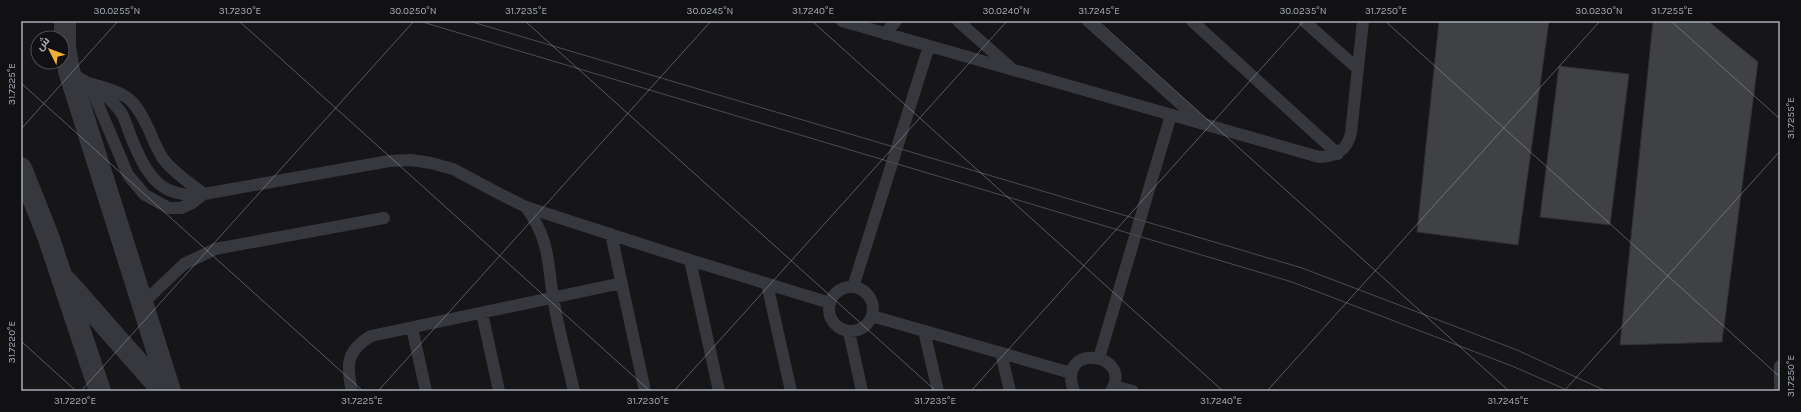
<svg xmlns="http://www.w3.org/2000/svg" width="1801" height="412" viewBox="0 0 1801 412" font-family="Karla,Cairo,sans-serif">
  <style>
    .building { fill: #404145; stroke: #303034 }
    .lines { fill: none; stroke-linecap: round; stroke-linejoin: round }
    .service { stroke: #37383d; stroke-width: 12 }
    .minor { stroke: #37383d; stroke-width: 22 }
    .tertiary { stroke: #37383d; stroke-width: 22 }
    .tram { stroke: #4a4c52; stroke-width: 1 }
    .ticks { fill: none; stroke: #a8adb8; stroke-width: 1; stroke-opacity: 0.45 }
    .neatline { fill: none; stroke: #a8adb8; stroke-width: 1.5 }
    .ticks-label { font-size: 10px; text-anchor: middle; fill: #a8adb8 }
  </style>
  <rect width="100%" height="100%" fill="#161618"/>
  <!-- building -->
  <path class="building" d="M1439,21H1549L1518,245L1417,232Z
    M1653,21H1708L1758,62L1722,342L1620,345Z
    M1559,66L1629,74L1610,225L1540,217Z"/>
  <g class="lines">
    <!-- service -->
    <path class="service" d="M842,21L1319,157C1336,157 1347,150 1351,133L1363,21
      M958,21L1011,68
      M1088,21L1202,123
      M1192,21L1338,154
      M1304,21L1358,69
      M885,34L896,21
      M70,72C89,84 110,95 122,114C126,121 128,130 131,137C146,173 159,200 204,194L389,161L411,160L431,163L453,169L498,193L526,207L690,260L830,303
      M89,83C127,94 133,95 150,132C154,142 158,152 164,160C175,174 190,183 204,194L192,203L181,208H169L145,195L128,175Z
      M526,207C550,241 547,259 553,297C558,329 567,360 574,391
      M611,234L645,391
      M690,260L719,391
      M767,284L791,391
      M853,287L929,46
      M829 309a22 22 0 1 1 44 0a22 22 0 1 1-44 0Z
      M142,304L184,264L215,249L384,218
      M482,313L499,391
      M872,316L1071,373
      M412,328L426,391
      M924,331L938,391
      M849,332L862,391
      M1001,353L1010,391
      M1099,358L1171,115
      M1114,386L1133,391
      M352,391C346,365 346,351 371,336L622,283
      M1074,391C1055,341 1135,353 1111,391
      M1780,391V366"/>
    <!-- minor -->
    <path class="minor" d="M65,21V46L69,71L170,391"/>
    <!-- tertiary -->
    <path class="tertiary" d="M21,168L48,236L100,391
      M67,282L163,391"/>
    <!-- tram -->
    <path class="tram" d="M419,21L1292,282L1512,366L1569,391
      M469,21L1302,268L1517,350L1606,391"/>
  </g>
  <!-- ticks -->
  <path class="ticks" d="M239,21L650,391M525,21L936,391M812,21L1223,391M1098,21L1509,391M1385,21L1780,377M1671,21L1780,119M21,83L363,391M21,129L118,21M21,341L76,391M81,391L414,21M378,391L711,21M674,391L1007,21M971,391L1304,21M1267,391L1600,21M1564,391L1780,151"/>
  <!-- border -->
  <rect width="1801" height="412" fill="none" stroke="#111113" stroke-width="44"/>
  <!-- north arrow -->
  <g transform="translate(50 50) rotate(312)"><circle r="19" fill="#111113" stroke="#4d4f55"/>
  <path d="M0-3L7 15L0 10L-7 15Z" fill="#f2b134"/>
  <text y="-6" font-size="11" font-weight="bold" text-anchor="middle" fill="#a8adb8">ش</text>
  </g>
  <rect x="22" y="22" width="1757" height="368" class="neatline"/>
  <g class="ticks-label">
    <text x="117" y="14">30.0255°N</text>
    <text x="240" y="14">31.7230°E</text>
    <text x="413" y="14">30.0250°N</text>
    <text x="526" y="14">31.7235°E</text>
    <text x="710" y="14">30.0245°N</text>
    <text x="813" y="14">31.7240°E</text>
    <text x="1006" y="14">30.0240°N</text>
    <text x="1099" y="14">31.7245°E</text>
    <text x="1303" y="14">30.0235°N</text>
    <text x="1386" y="14">31.7250°E</text>
    <text x="1599" y="14">30.0230°N</text>
    <text x="1672" y="14">31.7255°E</text>
    <text transform="translate(11 84) rotate(-90)" y="4">31.7225°E</text>
    <text transform="translate(1790 118) rotate(-90)" y="4">31.7255°E</text>
    <text transform="translate(11 342) rotate(-90)" y="4">31.7220°E</text>
    <text transform="translate(1790 376) rotate(-90)" y="4">31.7250°E</text>
    <text x="75" y="404">31.7220°E</text>
    <text x="362" y="404">31.7225°E</text>
    <text x="648" y="404">31.7230°E</text>
    <text x="935" y="404">31.7235°E</text>
    <text x="1221" y="404">31.7240°E</text>
    <text x="1508" y="404">31.7245°E</text>
  </g>
</svg>
